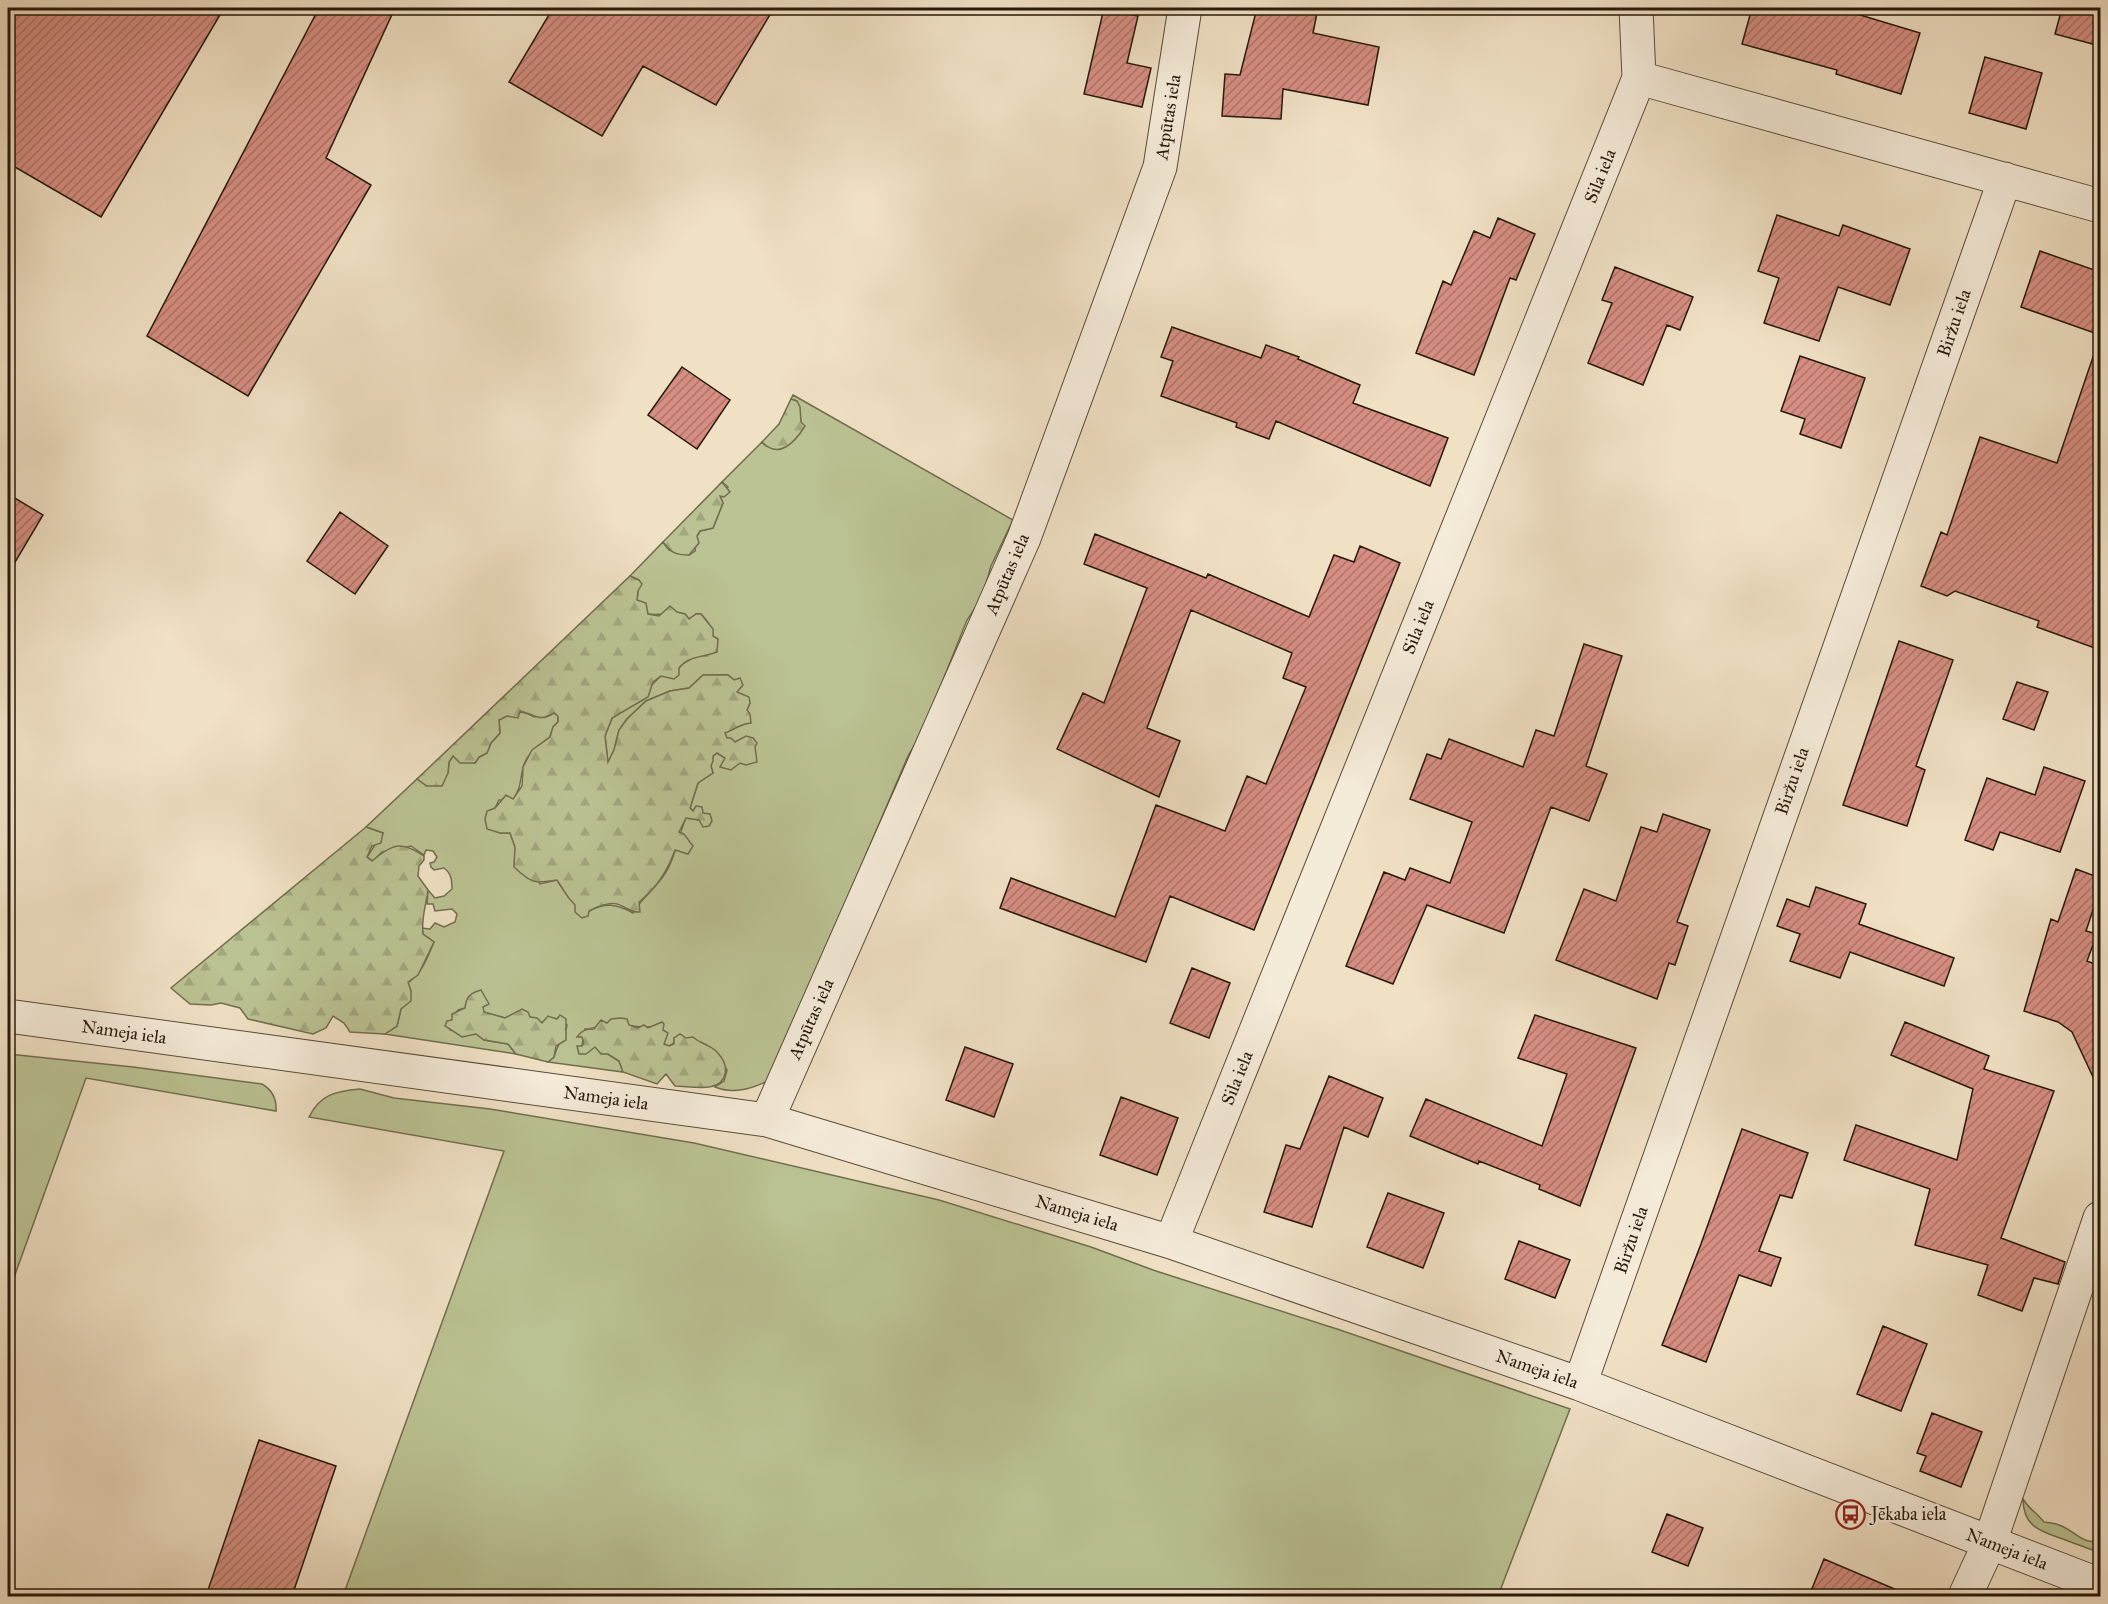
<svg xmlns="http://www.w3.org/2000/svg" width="2108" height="1604" viewBox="0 0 2108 1604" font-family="'IM FELL Great Primer',serif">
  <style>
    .green { fill: #bbc293; stroke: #716e4f; stroke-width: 1.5 }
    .forest { fill: url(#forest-firs); stroke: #716e4f; stroke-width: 1.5 }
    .building { fill: url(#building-hatch); stroke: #27190b; stroke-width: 1.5 }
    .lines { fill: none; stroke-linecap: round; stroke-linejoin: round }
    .minor-casing { stroke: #594b39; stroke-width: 35 }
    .minor { stroke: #f5ebd9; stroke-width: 33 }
    .labels { text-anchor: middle; stroke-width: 5; stroke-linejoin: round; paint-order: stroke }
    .street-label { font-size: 18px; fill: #27190b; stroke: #f5ebd9 }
    .poi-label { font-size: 18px; fill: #27190b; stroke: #f5ebd9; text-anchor: start }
  </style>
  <defs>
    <pattern id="forest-firs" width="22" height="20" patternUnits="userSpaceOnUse" patternTransform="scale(1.5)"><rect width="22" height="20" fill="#bbc293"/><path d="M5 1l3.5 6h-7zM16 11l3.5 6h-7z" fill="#a1a67d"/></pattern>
    <pattern id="building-hatch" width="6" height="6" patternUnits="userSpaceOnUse" patternTransform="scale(1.5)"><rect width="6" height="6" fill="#d68e82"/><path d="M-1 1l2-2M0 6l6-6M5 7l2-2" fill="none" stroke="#ae7369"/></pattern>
  </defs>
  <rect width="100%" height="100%" fill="#f0e0c4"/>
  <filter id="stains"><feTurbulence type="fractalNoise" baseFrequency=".00333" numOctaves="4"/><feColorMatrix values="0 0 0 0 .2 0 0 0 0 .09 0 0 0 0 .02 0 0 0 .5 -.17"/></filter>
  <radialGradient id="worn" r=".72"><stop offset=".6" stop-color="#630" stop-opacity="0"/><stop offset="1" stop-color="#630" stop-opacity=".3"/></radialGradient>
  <!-- green -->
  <path class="green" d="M793,395L1013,520L991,566L982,598L967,620L923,730L908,756L770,1080C753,1088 734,1095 715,1087L724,1081L727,1070C712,1045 704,1039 674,1038V1043L669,1046L664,1044L657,1026C636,1030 627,1023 609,1024C601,1024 594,1029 585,1029L582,1046H595L619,1061L623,1072L548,1062L554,1057C557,1044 566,1036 567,1025L557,1019L543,1023L530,1017L516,1014L505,1018L483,1012V1007L465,1008L458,1010L452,1020L450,1030L476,1034L484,1040L508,1044L516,1054L385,1034L397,1026L401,1009L411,991L408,983C423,972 427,958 434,942L423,934L422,928L430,929L435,923L444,927L455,922L457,914L452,909L435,911L433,904H427L428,890L435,898L444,896L452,889C452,880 451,873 444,868L434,870L431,867L430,863L434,862L437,857L433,851L426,850L424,855L411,846L382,852L373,861L367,857L383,833L366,827L417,779L427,786L448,773L449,762L453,756L475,763L479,757L487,753L491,743L500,733L499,720C511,713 521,708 534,717L554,713L558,716V722L553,727L550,737C539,745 526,754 523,768C519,784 522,785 513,800H499L495,808L500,833H510L515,847L540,884L557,880C567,896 572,903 589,911C605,902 617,904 633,913C642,897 657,888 666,872C676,856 678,836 686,818L699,820L703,813L693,811L690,808L698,783L713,773L711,766L713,756L717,753L725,758L736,742L727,738L724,733C734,730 741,723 750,723L747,710L750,703L737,692L734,680L728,675H703L689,688L670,691L646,701L627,719L619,730L614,750L608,763L605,736L612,718L629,707L661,676L679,668L685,660L699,655L707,656C712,637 717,630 701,614H696L689,619L685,614C673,611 661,616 648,614L637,601L639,580L630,576L663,542L669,550L689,555L695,551L697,536L700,531L713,528L723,503L720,496L728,487L722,482L762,442L766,446L801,422L797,401L791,399Z
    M8,1054L133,1067L262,1084C272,1090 277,1098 276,1111L86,1078L8,1294Z
    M360,1089L394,1098L490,1109L694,1143L939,1200L1091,1247L1153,1270L1340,1330L1570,1409L1498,1596H343L504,1151L309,1117C320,1094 337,1091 360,1089Z
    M2023,1499C2029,1509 2037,1513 2044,1522C2049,1523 2055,1523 2059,1525C2073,1529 2084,1547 2100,1540V1553C2090,1549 2079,1545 2068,1541C2044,1532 2023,1529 2023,1499Z"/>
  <!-- forest -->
  <path class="forest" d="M791,399L797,401L800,407L801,422L805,426C795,442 779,460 762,442L779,424Z
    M722,482L730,492L724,497L720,496L723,503L713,528L700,531L697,536L699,543L689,555C676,555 671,553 663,542Z
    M630,576L639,580L642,584L638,591L637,600L646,603L648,614L659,616L670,606L677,612L685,614L689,619L696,614H701L713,629V636L718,639L717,652C702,658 690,655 679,668V675L674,679L661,676L653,682L648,697L612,718L605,736L608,762L614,750L619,730L627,719L646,701L670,691L689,688L703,675H728L734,680L740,678L743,685L737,692L749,697L750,703L747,710L750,714L751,723C742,723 733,730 725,733L727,738H731L735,742L746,736L753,738L757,743L755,747L757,762L746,765L740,763L731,770L720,767L725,758L717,753L713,756V761L711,766L713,773L698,783L690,808L693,811L696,806L702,807L703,813L710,814L712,821L709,826L703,827L699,820L686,818L679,832L684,834L693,846L688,854L675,850C667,872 657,887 639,902L640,912C630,913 627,907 617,904C609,902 596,907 589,911L588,916L582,918L575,912V905L568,897L557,880C534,884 531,883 514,867L515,847L510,833H500L487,829L485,819L487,811L495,808L506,795L513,799L522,786L523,767L532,750L550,737L553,727L558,722V716L554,713C538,723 535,714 520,711L518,718L507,716L499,720L500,733L491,743L487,753L479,757L475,763H460L453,756L449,762L448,773L442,786H427L417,779Z
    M366,827L383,833L381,843L372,846L367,857L372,861C392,844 401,840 424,856V860L419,866L418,876L428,890C426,905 421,919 423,934L434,942L418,975L408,982L411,991V1001L401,1009L397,1026L385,1034L350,1032L344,1023L333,1016L326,1028L313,1034L248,1019L240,1008L221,1003L211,1005L190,1004L171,988Z
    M481,990L489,1004L483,1007L484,1012L505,1018L522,1009L528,1012L530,1017L537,1018L542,1023L548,1016L557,1019L560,1015L566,1019V1040L556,1046L554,1057L548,1062L516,1054L508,1044L484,1040L476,1034L462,1037L445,1026L447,1021L452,1020V1014L465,1008C466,997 470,993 481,990Z
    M620,1018L627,1019L629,1025L638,1028L644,1025L648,1028L662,1022L664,1024L663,1030L668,1033L664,1044L669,1046L674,1044V1038L680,1034L686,1038L693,1037C700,1044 711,1045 717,1052C723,1059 727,1065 725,1074C721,1094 691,1086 675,1086L666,1074L657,1084L623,1072L619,1061L608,1054H601L595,1047L586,1054H579L577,1046H582L584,1043L582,1037H577C582,1030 586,1029 594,1029L601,1020L607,1023L611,1019Z"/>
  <!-- building -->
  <path class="building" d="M8,8H224L101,217L8,163Z
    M319,8H395L326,158L371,185L248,396L147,336Z
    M553,8H774L716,105L643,66L602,136L509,82Z
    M1104,8L1138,16L1127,63L1151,68L1142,107L1084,94Z
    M1257,8H1318L1313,33L1379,47L1368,105L1283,89L1281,119L1222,116L1225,74L1240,75Z
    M1752,8H1837L1920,33L1901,94L1836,74L1837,70L1742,44Z
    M2062,8H2100V46L2055,34Z
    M1985,57L2042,73L2026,129L1969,113Z
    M1777,215L1839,236L1843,225L1910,249L1890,305L1838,287L1819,341L1764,323L1779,278L1758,271Z
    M1498,218L1535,234L1516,280L1510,278L1474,375L1416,353L1443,281L1451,285L1474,231L1490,238Z
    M2040,251L2100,272V335L2021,307Z
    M1615,267L1693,297L1680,330L1667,325L1643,385L1588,363L1612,303L1602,300Z
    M1172,327L1261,358L1266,345L1299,357L1298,359L1360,385L1353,403L1448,438L1430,486L1276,421L1269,439L1236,427L1237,423L1161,396L1173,361L1161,357Z
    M2095,351L2100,352V650L2037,627L2039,621L1955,591L1947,596L1921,586L1941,532L1947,535L1980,437L2057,463Z
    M1800,356L1865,378L1841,448L1800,434L1805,419L1781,411Z
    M682,367L730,400L697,449L648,415Z
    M8,494L43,515L8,574Z
    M340,512L388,546L355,594L307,561Z
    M1095,534L1206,578L1208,574L1309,617L1334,555L1354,562L1360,546L1400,563L1254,930L1170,896L1146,962L1000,908L1011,878L1115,917L1156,805L1225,831L1247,776L1266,784L1306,687L1283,678L1292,653L1191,610L1147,728L1180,741L1159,797L1057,749L1083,693L1104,703L1147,588L1084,564Z
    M1899,641L1953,660L1916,766L1925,770L1907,826L1843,805Z
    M1584,644L1622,656L1586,766L1607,774L1589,821L1551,807L1504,933L1427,905L1393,984L1346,966L1384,872L1405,880L1410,868L1450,883L1472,822L1410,799L1427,754L1441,759L1449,739L1523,767L1536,730L1554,736Z
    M2017,682L2048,692L2034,730L2003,719Z
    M2044,767L2085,781L2060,852L2000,832L1993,850L1965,840L1987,778L2035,795Z
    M1663,814L1710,830L1677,922L1688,926L1675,965L1669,963L1657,999L1556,960L1584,889L1616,901L1641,827L1657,832Z
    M2076,869L2100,878V889L2086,931L2097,934L2087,961L2100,966V1092L2072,1032L2058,1022L2024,1011L2051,919L2058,922Z
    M1816,887L1866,904L1859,924L1954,958L1944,986L1850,952L1840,978L1790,961L1800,934L1777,926L1787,899L1809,907Z
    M1192,968L1230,983L1209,1038L1170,1023Z
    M1535,1015L1636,1048L1580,1206L1539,1189L1540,1185L1479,1161L1478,1164L1410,1136L1426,1099L1542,1146L1567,1074L1518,1058Z
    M1905,1022L1989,1056L1984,1069L2054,1091L2001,1238L2065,1262L2058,1284L2034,1278L2022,1311L1978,1295L1988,1265L1915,1245L1930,1189L1844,1160L1856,1125L1957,1160L1973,1089L1891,1055Z
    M965,1047L1013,1064L994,1117L946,1100Z
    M1329,1076L1383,1098L1368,1137L1344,1127L1312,1227L1264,1212L1286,1145L1300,1149Z
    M1121,1097L1178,1118L1157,1175L1100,1155Z
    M1742,1129L1808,1153L1792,1198L1780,1195L1759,1251L1781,1258L1771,1286L1739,1275L1706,1362L1662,1345L1701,1244Z
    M1388,1193L1444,1213L1423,1268L1367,1247Z
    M1519,1241L1570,1260L1555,1298L1505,1279Z
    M1883,1326L1927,1344L1901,1411L1857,1394Z
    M1932,1413L1982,1432L1961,1487L1920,1471L1926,1456L1917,1453Z
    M259,1440L336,1466L292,1596H206Z
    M1667,1514L1703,1528L1688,1566L1652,1552Z
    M1824,1559L1911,1596H1809Z"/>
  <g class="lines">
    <defs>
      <path id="minor" d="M1639,78L2100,206
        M8,1016L767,1120L1171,1242L1580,1384L2100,1585
        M767,1120L1024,538L1160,167L1185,8
        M1171,1242L1639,78L1636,8
        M1580,1384L2005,179
        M1965,1596L1990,1542L2100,1218"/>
    </defs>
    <!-- minor casing -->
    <use href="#minor" class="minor-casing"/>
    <!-- minor -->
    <use href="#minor" class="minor"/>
  </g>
  <!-- icons -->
  <defs>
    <symbol id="bus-ring" viewBox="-11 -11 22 22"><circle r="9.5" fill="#f5ebd9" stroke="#8f2418" stroke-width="1.5"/><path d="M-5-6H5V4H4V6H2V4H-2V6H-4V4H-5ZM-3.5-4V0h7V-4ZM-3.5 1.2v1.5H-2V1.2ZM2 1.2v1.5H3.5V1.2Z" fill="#8f2418"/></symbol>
  </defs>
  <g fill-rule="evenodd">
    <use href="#bus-ring" x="1834" y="1498" width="33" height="33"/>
  </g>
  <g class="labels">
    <!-- street labels -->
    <g class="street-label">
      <text transform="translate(1168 117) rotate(-81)" y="6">Atpūtas iela</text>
      <text transform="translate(1600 176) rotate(-68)" y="6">Sila iela</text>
      <text transform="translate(1954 323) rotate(-71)" y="6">Biržu iela</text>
      <text transform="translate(1007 574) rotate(-67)" y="6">Atpūtas iela</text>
      <text transform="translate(1418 627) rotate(-68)" y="6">Sila iela</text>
      <text transform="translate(1792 781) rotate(-71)" y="6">Biržu iela</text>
      <text transform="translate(811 1019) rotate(-66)" y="6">Atpūtas iela</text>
      <text transform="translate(124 1032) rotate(8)" y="6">Nameja iela</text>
      <text transform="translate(1237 1078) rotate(-68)" y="6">Sila iela</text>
      <text transform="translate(606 1098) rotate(8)" y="6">Nameja iela</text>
      <text transform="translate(1077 1213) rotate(17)" y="6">Nameja iela</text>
      <text transform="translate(1631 1240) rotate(-71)" y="6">Biržu iela</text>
      <text transform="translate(1537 1369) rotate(19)" y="6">Nameja iela</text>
      <text transform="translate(2007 1549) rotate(21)" y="6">Nameja iela</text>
    </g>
    <!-- poi labels -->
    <g class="poi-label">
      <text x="1871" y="1520">Jēkaba iela</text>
    </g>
  </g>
  <!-- margin -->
  <rect width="2108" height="1604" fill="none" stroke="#f0e0c4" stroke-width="30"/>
  <rect x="9" y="9" width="2090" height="1586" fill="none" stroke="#27190b" stroke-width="3"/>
  <rect x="15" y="15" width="2078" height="1574" fill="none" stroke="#27190b" stroke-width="1.5"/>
  <rect width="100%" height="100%" filter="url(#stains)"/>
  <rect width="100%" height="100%" fill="url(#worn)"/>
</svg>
